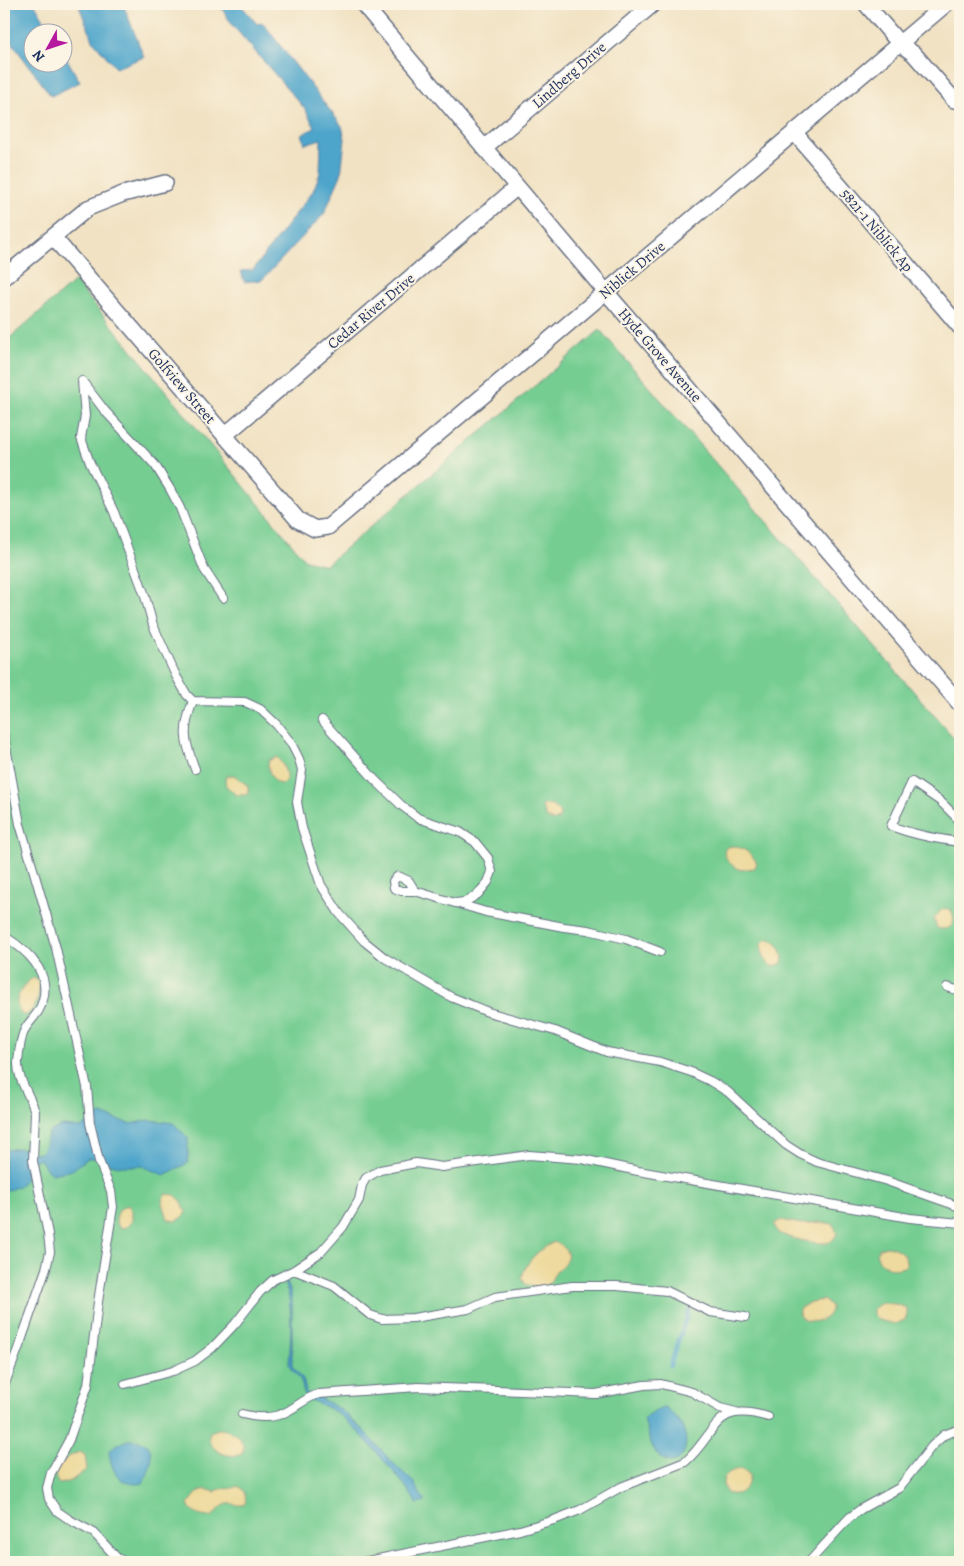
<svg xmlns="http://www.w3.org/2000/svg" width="964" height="1566" viewBox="0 0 964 1566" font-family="Alegreya,serif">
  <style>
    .green { fill: #75cd92; stroke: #487e78 }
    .sand { fill: #eeda9e; stroke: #84847e }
    .water { fill: #4ea5cb; stroke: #346a94 }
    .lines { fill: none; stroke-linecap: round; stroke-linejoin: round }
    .stream { stroke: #4ea5cb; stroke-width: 4 }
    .lane-casing { stroke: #666e81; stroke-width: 10 }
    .street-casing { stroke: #666e81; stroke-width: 18 }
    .lane { stroke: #fff; stroke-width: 8 }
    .street { stroke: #fff; stroke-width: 15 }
    .labels { text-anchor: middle; stroke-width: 4; stroke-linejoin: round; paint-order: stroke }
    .street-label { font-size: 15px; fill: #1b2f5e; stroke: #fcf5e5 }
  </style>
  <rect width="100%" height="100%" fill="#fcf5e5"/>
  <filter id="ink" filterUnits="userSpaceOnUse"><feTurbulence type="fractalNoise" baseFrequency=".02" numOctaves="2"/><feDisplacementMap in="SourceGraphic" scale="10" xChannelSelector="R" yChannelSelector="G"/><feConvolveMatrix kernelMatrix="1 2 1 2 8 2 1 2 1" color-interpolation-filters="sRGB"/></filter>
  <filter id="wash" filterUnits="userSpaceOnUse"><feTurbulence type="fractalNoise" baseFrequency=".0096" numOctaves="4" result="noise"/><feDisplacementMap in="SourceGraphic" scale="20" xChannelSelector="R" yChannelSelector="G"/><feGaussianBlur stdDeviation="1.12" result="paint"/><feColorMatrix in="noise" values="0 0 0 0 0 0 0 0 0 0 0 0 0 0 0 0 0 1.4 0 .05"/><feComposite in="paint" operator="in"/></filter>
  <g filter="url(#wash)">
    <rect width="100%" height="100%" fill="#f1e2c3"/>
    <!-- green -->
    <path class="green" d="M75,281L305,560L326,565L600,330L960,745V1562H4V343Z"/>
    <!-- sand -->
    <path class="sand" d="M276,757C283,762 287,773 286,781L283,784L276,783L270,774L268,765L269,760Z
      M234,775L248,786V793L246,795H237L226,786L225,779L227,776Z
      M543,805C550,804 556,807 560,813L559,819L553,821L546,817L542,807Z
      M733,846C743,847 752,854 757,863L754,868L741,870C732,866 725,861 724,851L727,847Z
      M947,909L951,910C958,923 951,932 937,928L934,919L941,910Z
      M770,939C779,944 785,953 782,963L772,967C765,962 762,953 761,944L765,940Z
      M34,978L38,981C41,993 37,1008 26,1015H22C20,1011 17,1008 17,1004C16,996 27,979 34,978Z
      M166,1194L175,1195L182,1202L186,1212L182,1218L176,1221L168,1219L162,1200Z
      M128,1205L132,1211V1220L127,1227L120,1228L116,1222C116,1214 119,1207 128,1205Z
      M781,1220L801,1224L821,1222L833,1224L837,1233C835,1238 831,1243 826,1243C812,1244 790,1238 778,1233L774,1224Z
      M554,1242C563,1244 572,1254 565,1262C563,1266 559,1268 556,1271C554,1274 553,1278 551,1281C544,1290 534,1287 525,1284L522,1277C527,1259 539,1250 554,1242Z
      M886,1246C896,1247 908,1254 906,1266C895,1271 889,1269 879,1261L876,1253L880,1248Z
      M823,1300L831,1306C833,1325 797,1327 799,1309L810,1302Z
      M881,1303L895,1304L907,1308V1315L905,1320L895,1324L878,1320L873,1314V1309Z
      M218,1429C231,1429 248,1439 242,1454C229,1460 204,1449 210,1432Z
      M80,1452L85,1455L87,1469L71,1481L59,1484C47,1469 67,1456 80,1452Z
      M742,1469L749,1474C751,1486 740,1498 727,1493C717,1480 728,1469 742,1469Z
      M237,1486C244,1488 247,1497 245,1504C239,1507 234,1503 228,1504C221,1505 217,1513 211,1517C201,1517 192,1514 188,1504C199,1492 199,1486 215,1492C221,1486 230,1491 237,1486Z"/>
    <!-- water -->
    <path class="water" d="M4,4H35L51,32H32V62H62L63,52L80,82L51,96L4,32Z
      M78,4H123L144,57L116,68L94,42Z
      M219,4H240L257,24L263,23L342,126L345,139L341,175L324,214L262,280L244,282L241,271L253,270L313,191L320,173L321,139L305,144L302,134L315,128L305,109L233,26Z
      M101,1114L130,1124L150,1120L173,1123L188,1138V1163L164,1175L142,1166H120L107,1163L102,1158H88L72,1170L52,1174L47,1170L40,1159L27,1163C27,1175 27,1182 16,1187C11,1189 9,1191 4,1190V1151C13,1149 22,1145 29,1153H40L43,1150L49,1132L62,1126L81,1128Z
      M283,1277H285L290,1290L292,1300V1366L303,1379L306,1392L309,1395L306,1396C302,1391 303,1386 301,1381C298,1374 291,1371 289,1364C291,1336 294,1303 283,1277Z
      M316,1396L341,1410L366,1433L392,1462L413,1482L425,1502L417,1504C408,1488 398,1477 386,1463C371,1446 356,1427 337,1413C328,1407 318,1404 309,1399Z
      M665,1407C672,1413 681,1422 684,1431C691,1450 677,1474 658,1455C651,1448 647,1429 644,1419L650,1414Z
      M128,1440C133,1440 139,1440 144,1443C158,1450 149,1473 143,1483C120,1488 111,1471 109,1451L116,1445Z"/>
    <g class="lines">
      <!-- stream -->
      <path class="stream" d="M670,1366L689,1310"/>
    </g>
  </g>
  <g filter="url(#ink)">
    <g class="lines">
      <defs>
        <path id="lane" d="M82,381L85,416L81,438L90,463L114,512L144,593L153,625L176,676L187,695L193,701
          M82,381L105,411L155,465L170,489L180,508L204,569L223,598
          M322,720L375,780L401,805L418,818L460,832L475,842L488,858L492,872L488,882L478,894L465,902L455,903L415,891L409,881L398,876L393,881L394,888L401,891H415
          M4,736L20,824L56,948L87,1087L90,1123L99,1161L111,1191L113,1207L98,1302L88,1385L69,1440L51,1473L47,1488L49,1499L57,1511L70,1520L94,1533L117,1558L126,1562
          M195,769C184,740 182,730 193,701L245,702L260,709L276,724L291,743L299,759L302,770L297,802L302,828L321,885L339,913L364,941L385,958L451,997L488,1012L555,1031L607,1052L660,1062L691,1072L710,1081L728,1092L786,1145L800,1154L817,1162L887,1181L960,1207
          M960,821L940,801L912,782L891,826C914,835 936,839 960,842
          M459,904L486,912L564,927L588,930L626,939L660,952
          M4,936C30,952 56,977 39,1010C35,1017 29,1022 25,1029C20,1039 19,1051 18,1062C17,1080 31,1096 35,1112L33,1161L48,1234L50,1252L46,1269L21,1341L4,1386
          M947,987L960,991
          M294,1270L334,1286L370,1315L382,1319L413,1318L468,1309L495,1297L572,1286H617L667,1291L710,1312L745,1317
          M125,1384L173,1371L195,1361L212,1348L235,1324L260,1292L273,1280L294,1270L321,1252L343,1227L359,1200L362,1185L366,1178L380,1170L416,1163L442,1167L529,1155L582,1159L638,1171L910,1218L960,1223
          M242,1414C256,1418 274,1419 288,1411C299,1405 307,1397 319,1394L418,1387L596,1394L644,1385L661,1384L692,1392L720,1408L736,1412
          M363,1562L520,1530L554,1520L580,1510L621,1487L685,1462C718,1433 713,1400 768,1417
          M809,1562L849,1518L861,1509L899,1488L932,1446L944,1435L960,1429"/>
        <path id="street" d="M363,4L606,292L960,704
          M866,4L899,43L914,54L954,100
          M794,132L960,327
          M485,147L653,4
          M53,237L298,520L315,529L328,527L946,4
          M4,277L88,208L123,194L165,183
          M225,435L517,187"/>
      </defs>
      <!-- lane casing -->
      <use href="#lane" class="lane-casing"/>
      <!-- street casing -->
      <use href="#street" class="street-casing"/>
      <!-- lane -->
      <use href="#lane" class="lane"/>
      <!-- street -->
      <use href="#street" class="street"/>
    </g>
  </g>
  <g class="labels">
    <!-- street labels -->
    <g class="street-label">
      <text transform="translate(569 75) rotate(-41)" y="5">Lindberg Drive</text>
      <text transform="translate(877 230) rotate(50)" y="5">5821-1 Niblick Ap</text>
      <text transform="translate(632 270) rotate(-40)" y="5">Niblick Drive</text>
      <text transform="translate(371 311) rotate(-40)" y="5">Cedar River Drive</text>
      <text transform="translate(660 355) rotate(49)" y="5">Hyde Grove Avenue</text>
      <text transform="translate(182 386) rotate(49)" y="5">Golfview Street</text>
    </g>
  </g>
  <!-- margin -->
  <rect width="964" height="1566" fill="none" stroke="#fcf5e5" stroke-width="20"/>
  <!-- north arrow -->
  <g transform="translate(48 48) rotate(230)"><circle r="24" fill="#fcf5e5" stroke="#a2a6af"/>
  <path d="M0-4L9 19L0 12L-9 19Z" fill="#b5179e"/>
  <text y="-8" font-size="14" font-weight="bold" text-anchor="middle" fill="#1b2f5e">N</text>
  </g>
</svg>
